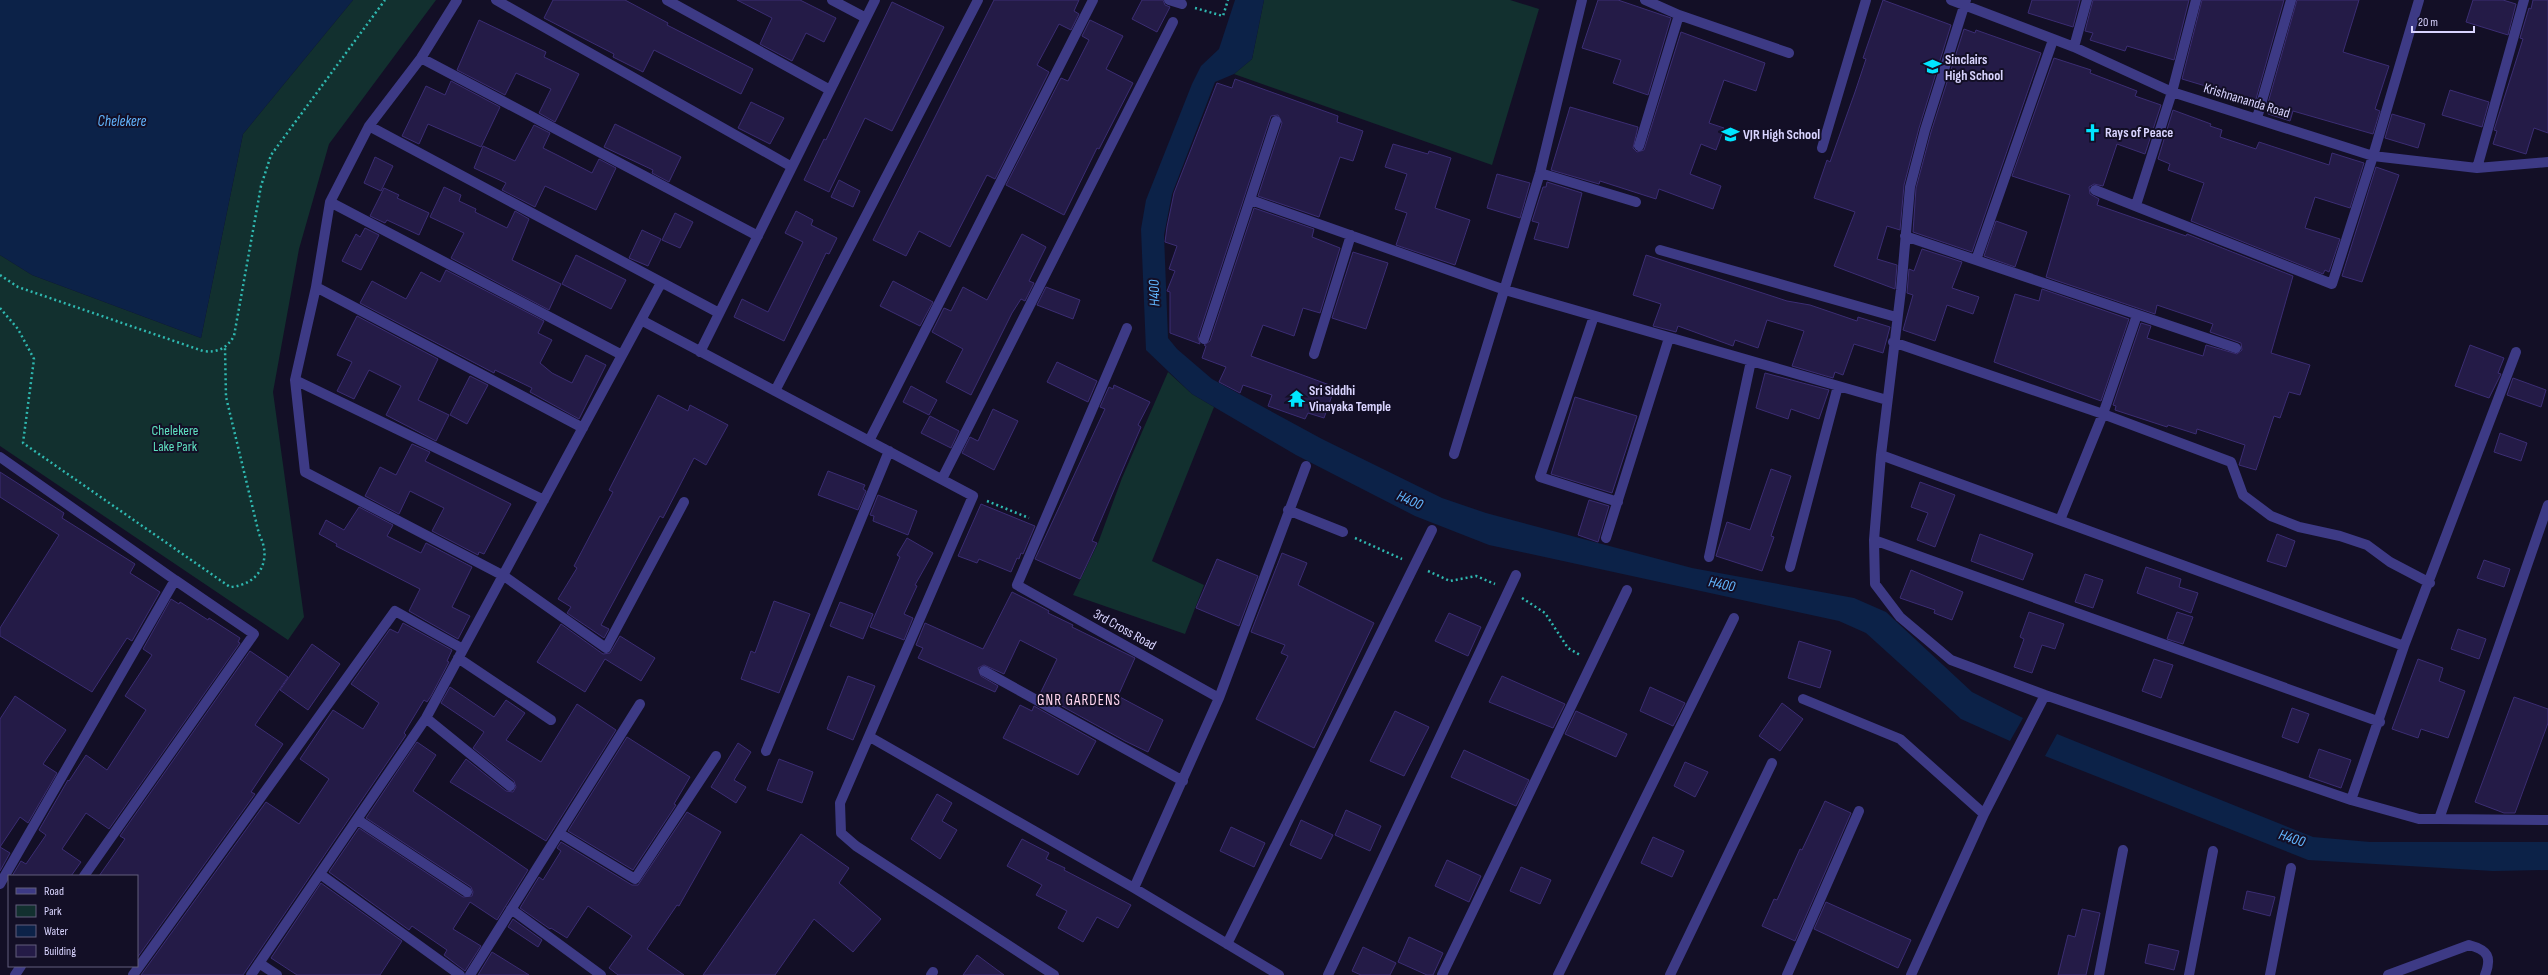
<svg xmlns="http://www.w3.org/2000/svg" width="2548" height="975" viewBox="0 0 2548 975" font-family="'Sofia Sans Condensed',sans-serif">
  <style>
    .green { fill: #12302f }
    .water { fill: #0c2248 }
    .building { fill: #241b47; stroke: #3b2d73 }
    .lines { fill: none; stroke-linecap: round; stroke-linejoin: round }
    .path { stroke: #2fb8b0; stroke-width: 2.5; stroke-dasharray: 2 3; stroke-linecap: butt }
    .minor { stroke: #3d3a85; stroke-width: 10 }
    .labels { text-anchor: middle; stroke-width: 4; stroke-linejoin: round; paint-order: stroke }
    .poi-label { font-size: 14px; font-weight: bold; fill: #d9d4ff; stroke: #130f26; text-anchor: start }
    .street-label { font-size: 14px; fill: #d9d4ff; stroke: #130f26 }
    .park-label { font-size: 14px; fill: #5fe0c0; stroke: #130f26 }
    .water-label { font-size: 15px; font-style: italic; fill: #62b6ff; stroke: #130f26 }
    .neighbourhood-label { font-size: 15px; letter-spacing: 1px; fill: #ffd6f0; stroke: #130f26 }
  </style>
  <rect width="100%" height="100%" fill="#130f26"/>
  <!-- green -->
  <path class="green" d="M353,0H436L329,144L299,249L273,392L304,617L288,640L0,446V255L32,275L201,338L243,134Z
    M1264,0H1510L1539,9L1492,165L1234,74L1252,59Z
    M1168,372L1192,394L1214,407L1152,561L1204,585L1185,634L1073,595L1098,543L1122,478Z"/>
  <!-- water -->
  <path class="water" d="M0,0H353L243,134L201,338L32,275L0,255Z
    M1235,0H1264L1252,59L1234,74L1215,82L1172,194L1164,235L1168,338L1177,349L1212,379L1322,439L1442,498L1486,513L1692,568L1854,598L1886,612L1972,692L2023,718L2010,741L1961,719L1866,633L1839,621L1489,545L1415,516L1296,455L1192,394L1146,350L1141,229L1146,200L1192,84L1201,66L1219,49Z
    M2057,734L2313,837L2370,842H2548V870L2493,871L2308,860L2045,756Z"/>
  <!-- building -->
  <path class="building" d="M553,0H625L668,23L667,25L753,69L741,94L654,50L643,72L613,57L614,54L544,18Z
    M737,0H800L836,18L824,42L806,33L792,61L760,44L772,18Z
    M994,0H1079L1074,11L1079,14L1071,30L1059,24L1037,65L1049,72L995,179L987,175L950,247L919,231L906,256L873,240Z
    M1142,0H1163L1165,5L1170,7L1157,32L1132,19Z
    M1598,0H1618L1671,18L1648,95L1613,83L1621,60L1582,48Z
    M1883,0L1951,25L1919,128L1904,185L1900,230L1887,226L1877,259L1897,265L1895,289L1834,266L1855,212L1814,198L1827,160L1830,162L1855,92L1866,59L1863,58Z
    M2032,0H2080L2073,27L2028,13Z
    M2093,0H2189L2174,60L2127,46L2125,51L2090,40L2093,33L2085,31Z
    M2202,0H2284L2254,106L2217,95L2219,90L2182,79Z
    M2297,0H2359L2343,52L2389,66L2375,109L2380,111L2373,134L2293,111L2290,121L2268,114L2269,111L2266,110Z
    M2473,0H2503L2516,4L2508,35L2466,22Z
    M2533,0H2548V133L2534,128L2526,154L2493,144L2497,131L2494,130L2523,39L2520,38L2529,8L2531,9Z
    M892,2L944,27L892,131L865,118L829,192L804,180L824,139L826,140Z
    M479,20L546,52L544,57L579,74L555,122L539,113L551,89L516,73L505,95L457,70Z
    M1090,20L1123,36L1106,69L1133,83L1099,149L1097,148L1064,215L1006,185L1061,78L1068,81L1089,40L1082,36Z
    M1964,29L1975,33L1976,30L2041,53L1972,252L1913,232L1916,188L1931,132Z
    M1681,32L1765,63L1756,91L1724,80L1709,123L1724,128L1716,150L1701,144L1690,174L1721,186L1713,209L1659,189L1656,199L1600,181L1599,184L1551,170L1570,107L1638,127L1633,148L1637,152L1644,150Z
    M2054,58L2091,70L2090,73L2137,91L2135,96L2161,105L2145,154L2117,144L2103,186L2094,184L2089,187L2090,194L2099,199L2097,205L2186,236L2187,234L2293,276L2271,353L2310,365L2300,395L2289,392L2280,418L2274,416L2256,470L2239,465L2245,445L2197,429L2196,434L2168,425L2167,427L2115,410L2116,406L2113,405L2141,323L2151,326L2147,338L2203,356L2206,345L2237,354L2242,350L2241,343L2210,332L2213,324L2157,305L2155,314L2046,277L2070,195L2012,176Z
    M1235,79L1338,116L1337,122L1363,131L1353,161L1340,157L1319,217L1258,196L1282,123L1278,115L1271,116L1198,337L1200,344L1170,333V292L1167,291L1175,271L1169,269L1177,246L1165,242L1167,227L1174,193L1217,83L1232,88Z
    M451,81L500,107L481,147L428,124L419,144L402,136L426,86L445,95Z
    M2450,90L2489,102L2482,127L2442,115Z
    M751,102L784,118L770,144L738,128Z
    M2173,110L2211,124L2210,126L2222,130L2220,137L2256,149L2259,142L2329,165L2332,153L2364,163L2350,208L2315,197L2305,228L2340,239L2329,272L2325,270L2323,274L2191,221L2204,183L2168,170L2170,164L2158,159Z
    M2392,114L2425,124L2418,148L2385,138Z
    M615,124L681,157L669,182L652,173L653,170L604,147Z
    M534,125L550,133L543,148L559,156L592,173L599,159L616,168L596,210L545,186L535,207L502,190L506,183L474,168L483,146L515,161Z
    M1393,144L1428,154L1429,151L1451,158L1435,208L1470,220L1455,265L1396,245L1407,213L1395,209L1407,174L1385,167Z
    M375,157L393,166L381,191L364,183Z
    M2376,167L2399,175L2362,282L2342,276Z
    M1497,174L1530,183L1520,218L1487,208Z
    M839,180L860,191L853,207L831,197Z
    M1547,182L1582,193L1568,248L1534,239L1539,223L1532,221L1543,187H1546Z
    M444,187L461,195L459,201L476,209L475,212L507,228L515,211L529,219L512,260L561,284L549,310L451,258L464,233L430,217Z
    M384,188L399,195L397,198L429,213L419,235L387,220L385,223L370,216Z
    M1254,208L1314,229L1312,237L1340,248L1320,313L1303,308L1294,336L1263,325L1251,356L1335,387L1324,418L1308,413L1305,419L1268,406L1272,395L1243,385L1240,393L1219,382L1226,367L1202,358L1206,346L1204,345L1210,341Z
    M796,211L813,220L811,225L837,238L829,254L826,253L784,341L734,317L742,299L768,312L803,242L785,233Z
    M675,213L693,222L680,248L662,240Z
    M1996,221L2027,232L2015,267L1984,256Z
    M365,228L379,235L361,270L342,261L356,234L360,237Z
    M642,230L661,239L648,266L629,258Z
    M1022,234L1046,247L1029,281L1034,283L1025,301L1021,299L1012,313L971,395L946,382L963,349L932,332L944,308L951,311L963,287L987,300Z
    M1922,249L1962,262L1952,288L1979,297L1973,314L1947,305L1935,341L1903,330L1913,295L1907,293L1909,269L1914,271Z
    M1353,252L1388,263L1366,329L1332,318Z
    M576,255L626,280L611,309L562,284Z
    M1646,255L1787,301L1810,305L1857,321L1858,317L1890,327L1883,353L1854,344L1843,375L1835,372L1833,378L1792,366L1804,331L1767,320L1758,348L1735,340L1733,346L1678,326L1676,332L1653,326L1661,304L1633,295Z
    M446,270L544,321L538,333L552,340L540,363L552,373L572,383L586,355L606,365L579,419L530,392L532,388L495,370L494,373L360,303L372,281L406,299L421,272L440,282Z
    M893,281L933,302L920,326L880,306Z
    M1046,287L1080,300L1073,319L1037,305Z
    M2042,289L2129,319L2101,401L1994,362L2015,294L2039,301Z
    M357,316L438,359L418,400L449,415L436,441L386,415L401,386L369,370L354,399L337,391L352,362L337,355Z
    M2470,345L2504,358L2498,373L2501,374L2489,398L2455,386Z
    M1057,362L1097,381L1088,402L1047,382Z
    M1765,373L1829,390L1819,419L1791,409L1788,419L1756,408Z
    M470,376L488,385L467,424L450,415Z
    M2513,378L2546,390L2541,407L2507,395Z
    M1114,385L1150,402L1138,425L1141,427L1092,541L1097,543L1080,579L1035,559L1105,409L1100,407L1109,387L1113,389Z
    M911,386L937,400L929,415L903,402Z
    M658,395L688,411L690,405L728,425L706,465L694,458L663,518L660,516L601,625L609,629L604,638L567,613L571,607L558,599L577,568L574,566L613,492L609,490Z
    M1575,397L1637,416L1612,493L1551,474Z
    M993,409L1018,421L994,470L962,453L970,437L978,441Z
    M930,416L959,431L951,448L921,433Z
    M2500,433L2527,443L2521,461L2494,452Z
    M412,444L430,452L425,461L511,504L484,554L479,552L478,555L432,531L444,508L410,491L399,514L365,496L380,467L396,475Z
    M1771,469L1791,476L1771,536L1774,537L1762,571L1716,556L1727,522L1750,530Z
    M828,471L865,485L863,489L866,491L858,510L818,495Z
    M0,472L64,513L62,518L135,564L130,573L160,592L132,641L127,638L92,692L0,636V628L59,535L0,497Z
    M1920,482L1955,495L1935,547L1917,540L1928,513L1911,507Z
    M878,495L917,511L908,535L873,521L874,516L870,515Z
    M1589,500L1609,506L1598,542L1578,535Z
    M981,504L1035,526L1023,554L1021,553L1019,559L1017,558L1011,572L979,559L977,563L958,556Z
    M359,507L393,525L387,536L421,553L426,543L472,567L452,607L470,616L458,639L409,611L420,589L336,546L337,544L319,534L326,520L344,530Z
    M1980,534L2033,554L2023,580L1971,561Z
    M2277,534L2295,541L2286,567L2267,561Z
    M907,538L933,553L915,585L917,586L904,614L913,618L904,640L870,627L900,557L897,555Z
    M1282,553L1307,563L1298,585L1374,623L1314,748L1256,719L1288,656L1281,653L1285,645L1251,632Z
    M1217,559L1258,576L1239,626L1196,608Z
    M2484,560L2510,569L2504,587L2477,578Z
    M2146,567L2181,579L2179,587L2198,593L2191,613L2137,593Z
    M1911,570L1963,592L1952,620L1934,613L1935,610L1900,598Z
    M2085,574L2103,580L2093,608L2075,602Z
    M1012,592L1036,604L1049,611L1048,613L1073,625L1072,627L1135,658L1118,696L1163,720L1148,752L1125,741L1040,694L1057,659L1020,640L1004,674L984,665L978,668L981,676L998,686L995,692L918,658L923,648L916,645L925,623L983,649Z
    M171,599L179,604L180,602L208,620L209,618L240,638L238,642L240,643L109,829L86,813L62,849L81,862L71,876H12L21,861L26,864L46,835L39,830L68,780L69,781L86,755L107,770L146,710L125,696L152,655L143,649Z
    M774,601L810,614L779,693L741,679L751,651L755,653Z
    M840,602L873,614L863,639L830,626Z
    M2029,612L2064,624L2055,649L2042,645L2032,673L2014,667L2024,639L2020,637Z
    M2177,612L2193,617L2183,644L2167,639Z
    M1449,613L1481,627L1468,656L1435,641Z
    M403,623L452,650L447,661L449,662L431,696L427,702L424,700L404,733L406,735L243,975H141L266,802L299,824L329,779L300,759L333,710L363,729L379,703L351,684L390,629L398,633Z
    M561,624L603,654L610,653L620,636L655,658L641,681L605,659L585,692L537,662Z
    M2458,629L2486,639L2479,659L2451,649Z
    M1799,641L1831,651L1820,688L1788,678Z
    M312,644L340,664L308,710L280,690Z
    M250,651L288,677L255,725L283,744L251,792L255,794L137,958V876H99L125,839L120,836Z
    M2154,659L2173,665L2161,698L2142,691Z
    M2418,659L2443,668L2439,681L2465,691L2448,738L2421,729L2418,738L2392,729Z
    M848,676L875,686L853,740L827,729Z
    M1502,676L1565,704L1553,728L1489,702Z
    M450,687L494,717L506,700L525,713L506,740L541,762L577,704L616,730L546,841L450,782L466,759L506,791L513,792L516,787L514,781L473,748L484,732L441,703Z
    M1650,687L1685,703L1673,726L1640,711Z
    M15,696L66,730L43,764L57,773L28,823L20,817L0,847L10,853L0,871V719Z
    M2514,697L2548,709V723L2515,813H2504L2475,802Z
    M1782,703L1803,719L1780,751L1759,736Z
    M1020,705L1032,711L1034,706L1096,741L1078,775L1003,738Z
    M2292,708L2309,714L2298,743L2282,737Z
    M1395,711L1429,727L1404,776L1370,761Z
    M1576,711L1627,734L1616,757L1565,734Z
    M627,737L690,777L674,804L676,805L633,870L568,831Z
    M417,742L436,755L413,791L528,870L497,920L470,902L453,929L481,946L465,971L444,955L447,950L412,926L409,930L329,872L359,828L463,897L472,896L473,892L471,887L366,818Z
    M738,743L751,752L734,780L746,787L736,803L711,787Z
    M2319,749L2351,760L2341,788L2309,777Z
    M1464,750L1529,780L1516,806L1451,777Z
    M779,759L813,772L802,803L767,790Z
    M1685,762L1708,772L1695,797L1674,786Z
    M937,794L952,803L942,821L957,830L940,859L911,839Z
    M1825,801L1851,813L1795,941L1762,926L1774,899L1777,900L1800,849L1802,850Z
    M1346,810L1381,826L1370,851L1335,835Z
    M687,812L721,832L679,906L677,905L647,949L684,975H618L609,968L632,936L588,906L567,938L551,928L550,929L520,908L539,877L543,880L561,851L557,848L561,842L632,885H638Z
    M1301,820L1333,835L1321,859L1290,845Z
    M1231,827L1265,843L1254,867L1220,851Z
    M801,834L849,868L839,883L881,919L853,952L814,919L775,975H703Z
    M1653,837L1684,851L1672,877L1641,863Z
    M1022,839L1049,853L1046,859L1065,868L1064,870L1131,905L1118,928L1097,917L1083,942L1058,928L1067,911L1036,895L1042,885L1007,866Z
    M1447,860L1481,876L1469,902L1435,886Z
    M1521,867L1551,880L1540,904L1510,891Z
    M321,883L402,941L380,975H297L271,958Z
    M2247,891L2275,897L2270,916L2243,909Z
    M1826,902L1911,940L1898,968L1814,929Z
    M2082,909L2100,913L2086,975H2058L2068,935L2075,937Z
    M513,919L542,940L538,947L508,927Z
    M1409,937L1443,953L1433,975H1427L1398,962Z
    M2149,944L2179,951L2174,970L2145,963Z
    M1363,947L1396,963L1390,975H1361L1352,971Z
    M492,952L529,975H478Z
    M977,955L1004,975H963Z"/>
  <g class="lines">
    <!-- path -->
    <path class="path" d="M1195,8L1223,16L1228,0
      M0,275L18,287L203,351C218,353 227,348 234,336L261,186L271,155L385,0
      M0,308L18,329L34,359L23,443L230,587C259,585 273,560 259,534L226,397L225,348
      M987,501L1029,518
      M1355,538L1402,559
      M1428,571L1450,581L1476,576L1495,584
      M1522,598L1545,613L1568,648L1580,655"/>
    <!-- minor -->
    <path class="minor" d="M457,0L421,58L369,126L330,202L316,287L295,380L305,472L504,576L606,648L684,502
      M496,0L792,167
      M667,0L830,90
      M832,0L866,18
      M1169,0L1182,4
      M1645,0L1679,15L1789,53
      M1951,0L2074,47L2172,92L2373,156L2477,168L2548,162
      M1966,0L1925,130L1910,187L1901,290L1881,455L1874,540L1875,584L1900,617L1951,660L2045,695L2351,800L2419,819H2439L2548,505
      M2074,47L2087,0
      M421,58L758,236
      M2257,118L2291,0
      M369,126L719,313
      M1639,146L1679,15
      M1822,148L1866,0
      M2477,168L2524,0
      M1540,173L1636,202
      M2095,190L2332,284L2373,156L2419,0
      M1251,200L1505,290L1887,400
      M330,202L622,355
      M2136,205L2172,92L2196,0
      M1905,236L2236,348
      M1660,250L1896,317
      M1976,260L2053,40
      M316,287L583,428
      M1594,316L1540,477L1618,502
      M641,320L973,496L840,803L841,833L856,846L1054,975
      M1127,328L1017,585L1219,698
      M1204,339L1276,121
      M1893,342L2103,414L2231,462L2243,495L2271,516L2299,527L2340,536L2367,545L2390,562L2430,583
      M700,352L875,0
      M1314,354L1351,235
      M295,380L544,500
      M775,391L978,0
      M869,441L1093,0
      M1454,454L1540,173L1582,0
      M1881,455L2404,646
      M0,457L175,580L0,884
      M942,479L1173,22
      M1288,510L1343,532
      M2060,520L2103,414L2137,315
      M1606,538L1669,338
      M1874,540L2380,722
      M1709,557L1751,361
      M1790,567L1838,386
      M458,658L551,720
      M984,671L1183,781
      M1803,699L1900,739L1984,814
      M426,718L510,786
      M870,737L1134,888L1279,975
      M766,751L889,451
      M2351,800L2404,646L2516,352
      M2439,819L2548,820
      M358,820L467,892
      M559,833L635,879L716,756
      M320,874L460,975
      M84,876L254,634L175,580
      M1134,888L1219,698L1306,466
      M511,909L601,975
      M1227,944L1432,530
      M259,963L277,975
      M15,975L21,966
      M133,975L395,611L463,649
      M251,975L426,718L661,283
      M470,975L640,704
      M931,975L933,972
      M1328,975L1516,575
      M1442,975L1627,590
      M1558,975L1734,618
      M1670,975L1772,763
      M1787,975L1859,811
      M1911,975L1984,814L2045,695
      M2099,975L2123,850
      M2189,975L2213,851
      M2270,975L2291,868
      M2388,975L2469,945C2488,950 2492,957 2485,975"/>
  </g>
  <!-- icons -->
  <defs>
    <symbol id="school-bare" viewBox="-9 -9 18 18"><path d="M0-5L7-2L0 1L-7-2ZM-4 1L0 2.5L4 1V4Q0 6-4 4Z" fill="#00e5ff" stroke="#130f26" stroke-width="2.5" paint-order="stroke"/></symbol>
    <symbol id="church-bare" viewBox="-9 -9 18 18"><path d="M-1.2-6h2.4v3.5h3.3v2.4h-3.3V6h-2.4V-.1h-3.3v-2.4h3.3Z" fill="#00e5ff" stroke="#130f26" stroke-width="2.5" paint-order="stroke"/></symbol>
    <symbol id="temple-bare" viewBox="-9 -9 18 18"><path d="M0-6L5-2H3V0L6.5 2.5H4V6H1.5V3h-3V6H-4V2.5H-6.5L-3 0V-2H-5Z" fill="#00e5ff" stroke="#130f26" stroke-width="2.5" paint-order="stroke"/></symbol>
  </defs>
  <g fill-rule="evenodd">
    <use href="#school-bare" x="1920" y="54" width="25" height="25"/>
    <use href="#church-bare" x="2080" y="120" width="25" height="25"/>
    <use href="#school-bare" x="1718" y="122" width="25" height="25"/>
    <use href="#temple-bare" x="1284" y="386" width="25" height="25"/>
  </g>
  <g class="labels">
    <!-- poi labels -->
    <g class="poi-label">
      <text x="1945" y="64">Sinclairs<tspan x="1945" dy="16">High School</tspan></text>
      <text x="2105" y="137">Rays of Peace</text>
      <text x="1743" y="139">VJR High School</text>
      <text x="1309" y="395">Sri Siddhi<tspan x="1309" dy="16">Vinayaka Temple</tspan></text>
    </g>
    <!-- street labels -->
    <g class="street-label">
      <text transform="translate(2247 100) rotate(17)" y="5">Krishnananda Road</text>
      <text transform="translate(1125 629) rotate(29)" y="5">3rd Cross Road</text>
    </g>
    <!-- park labels -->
    <g class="park-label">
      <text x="175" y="435">Chelekere<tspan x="175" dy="16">Lake Park</tspan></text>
    </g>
    <!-- water labels -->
    <g class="water-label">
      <text x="122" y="126">Chelekere</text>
      <text transform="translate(1154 293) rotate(-92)" y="5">H400</text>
      <text transform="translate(1410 500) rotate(23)" y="5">H400</text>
      <text transform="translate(1722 584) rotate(12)" y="5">H400</text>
      <text transform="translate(2292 838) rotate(18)" y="5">H400</text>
    </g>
    <!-- neighbourhood labels -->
    <g class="neighbourhood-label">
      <text x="1079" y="705">GNR GARDENS</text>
    </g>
  </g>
  <!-- legend -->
  <rect x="8" y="875" width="130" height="92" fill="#130f26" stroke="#625e7d"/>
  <rect x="16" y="888" width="20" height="6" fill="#3d3a85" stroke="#625e7d"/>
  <text x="44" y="895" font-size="12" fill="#d9d4ff">Road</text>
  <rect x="16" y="905" width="20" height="12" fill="#12302f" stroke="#625e7d"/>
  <text x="44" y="915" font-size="12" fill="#d9d4ff">Park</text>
  <rect x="16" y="925" width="20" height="12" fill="#0c2248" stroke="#625e7d"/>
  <text x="44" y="935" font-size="12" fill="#d9d4ff">Water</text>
  <rect x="16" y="945" width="20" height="12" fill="#241b47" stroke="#625e7d"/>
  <text x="44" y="955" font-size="12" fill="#d9d4ff">Building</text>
  <!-- scale -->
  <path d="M2412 26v6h62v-6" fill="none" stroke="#d9d4ff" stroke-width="2"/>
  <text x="2418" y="26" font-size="12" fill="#d9d4ff" stroke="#130f26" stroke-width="3" paint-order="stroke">20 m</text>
</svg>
